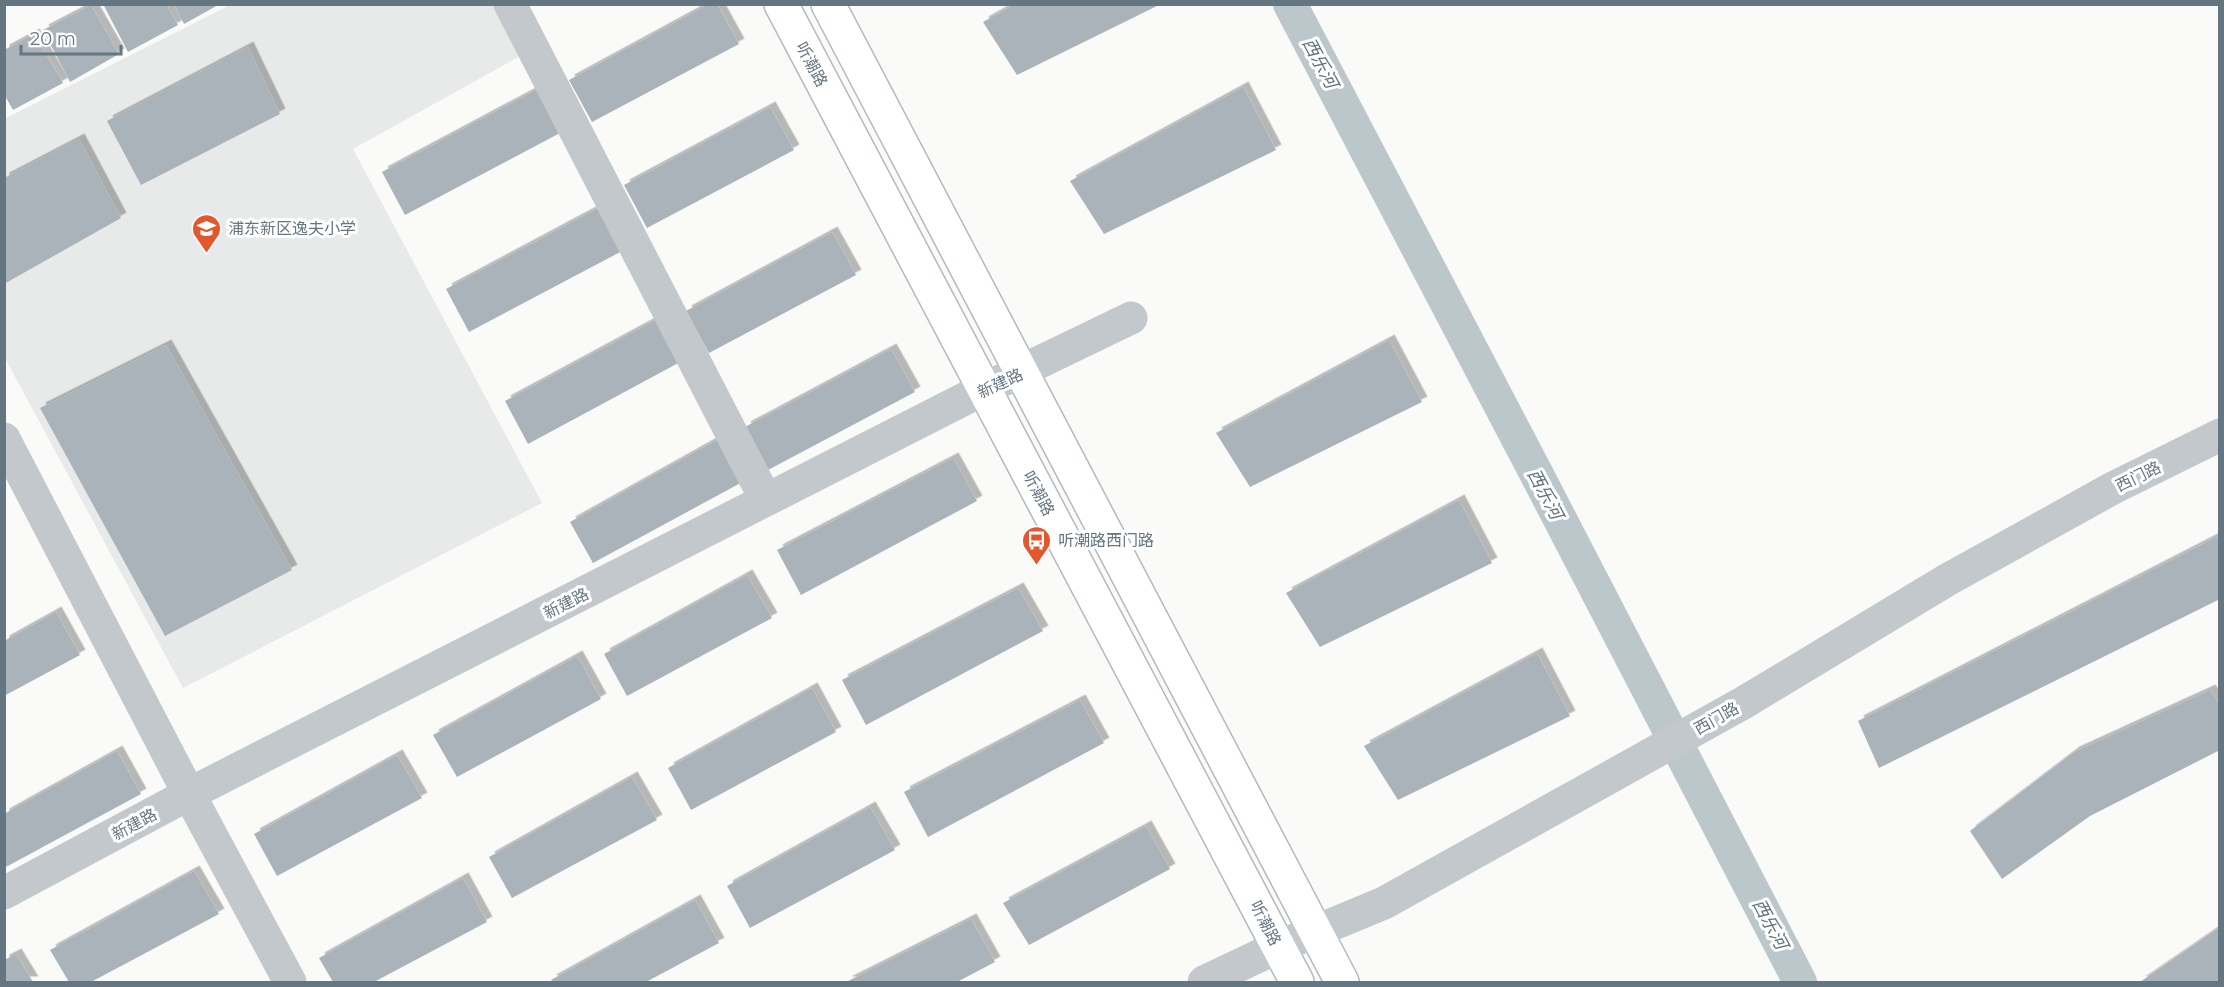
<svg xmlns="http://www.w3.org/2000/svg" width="2224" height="987" viewBox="0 0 2224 987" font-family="Montserrat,'Noto Sans SC',sans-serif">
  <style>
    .built { fill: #e8e9e9 }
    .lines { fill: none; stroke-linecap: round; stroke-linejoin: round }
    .canal { stroke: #bbc7cb; stroke-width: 34 }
    .building { fill: #aab3b9; filter: url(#shadow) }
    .secondary-casing { stroke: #b3babf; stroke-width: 36 }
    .street { stroke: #c3c8cc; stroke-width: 33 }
    .secondary { stroke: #fff; stroke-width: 33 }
    .labels { text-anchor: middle; stroke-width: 6; stroke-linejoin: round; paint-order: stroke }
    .street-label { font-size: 16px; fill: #657683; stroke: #fff }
    .poi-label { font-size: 16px; fill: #657683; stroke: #fff; text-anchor: start }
    .water-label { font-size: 18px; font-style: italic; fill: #60757c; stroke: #fff }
  </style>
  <defs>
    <filter id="shadow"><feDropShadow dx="5.5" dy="-5.5" stdDeviation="0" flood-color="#0004"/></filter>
  </defs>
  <rect width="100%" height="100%" fill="#fafaf8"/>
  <!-- built -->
  <path class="built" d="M230,5H495L522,55L353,149L542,503L183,688L5,358L4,119Z"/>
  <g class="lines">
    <!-- canal -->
    <path class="canal" d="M1290,4L1536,473L1800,982"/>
  </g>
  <!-- building -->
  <path class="building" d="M103,4H166L178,25L128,52Z
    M174,4H220L184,24Z
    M709,4H717L739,44L592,122L569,80Z
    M1015,4H1161L1017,75L983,22Z
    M91,5L119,54L70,82L43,30Z
    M34,34L63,83L13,110L4,94V50Z
    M248,47L280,114L141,185L107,121Z
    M1243,87L1276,150L1104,234L1070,181Z
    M536,90L560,133L405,215L382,172Z
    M770,107L794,150L647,228L624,185Z
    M79,139L121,218L4,284V178Z
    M600,207L624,250L469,332L446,289Z
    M832,232L856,275L709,353L686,311Z
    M659,318L682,361L528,444L505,401Z
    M1389,340L1422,402L1250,487L1216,433Z
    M166,345L292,570L165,636L40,408Z
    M891,349L915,392L768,470L745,427Z
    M722,437L746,480L593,563L570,522Z
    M953,458L977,501L801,595L777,550Z
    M1459,500L1492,563L1320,647L1286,593Z
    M2220,535V599L1879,768L1858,721Z
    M747,575L772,618L627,696L604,654Z
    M1018,588L1043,631L866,725L842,680Z
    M56,612L80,655L4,696V641Z
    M1537,653L1570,716L1398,800L1364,746Z
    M577,656L601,699L457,777L433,735Z
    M812,688L836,732L691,810L668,768Z
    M2210,690L2220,705V750L2090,816L2002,879L1970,831L2074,752Z
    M1080,700L1104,743L928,837L904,792Z
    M117,751L141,794L4,868V814Z
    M397,755L422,798L277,876L254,834Z
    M632,777L657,820L512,898L489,857Z
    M870,807L895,850L750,928L727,886Z
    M1146,826L1170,869L1029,945L1003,903Z
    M194,871L219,914L91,982H69L50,950Z
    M463,878L487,922L374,982H333L319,958Z
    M695,900L719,943L646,982H553L551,980Z
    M971,919L995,962L957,982H846Z
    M2220,927V982H2140Z
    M16,954L33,982H4V960Z"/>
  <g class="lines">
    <defs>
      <path id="secondary" d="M781,4L1297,982
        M828,4L1342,982"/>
    </defs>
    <!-- secondary casing -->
    <use href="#secondary" class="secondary-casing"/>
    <!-- street -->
    <path class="street" d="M510,4L766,500
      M4,439L189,794L290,982
      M4,893L189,794L984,389L1131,318
      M1204,982L1278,947L1384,903L1743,703L1947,580L2113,488L2220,435"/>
    <!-- secondary -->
    <use href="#secondary" class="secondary"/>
  </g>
  <!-- icons -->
  <defs>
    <symbol id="school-pin" viewBox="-11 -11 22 30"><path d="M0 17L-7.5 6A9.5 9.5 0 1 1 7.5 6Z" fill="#e4572e" stroke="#fff"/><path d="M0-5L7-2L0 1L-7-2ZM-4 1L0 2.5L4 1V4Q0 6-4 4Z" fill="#fff"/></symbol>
    <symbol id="bus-pin" viewBox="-11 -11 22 30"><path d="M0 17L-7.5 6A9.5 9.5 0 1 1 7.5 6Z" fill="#e4572e" stroke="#fff"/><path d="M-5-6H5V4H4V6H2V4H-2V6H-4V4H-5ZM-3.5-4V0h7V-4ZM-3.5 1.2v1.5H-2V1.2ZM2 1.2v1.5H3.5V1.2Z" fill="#fff"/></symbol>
  </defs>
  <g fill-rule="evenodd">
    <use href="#school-pin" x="190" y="212" width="33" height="45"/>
    <use href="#bus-pin" x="1020" y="524" width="33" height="45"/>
  </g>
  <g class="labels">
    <!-- street labels -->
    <g class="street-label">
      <text transform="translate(812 64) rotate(62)" y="6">听潮路</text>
      <text transform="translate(1000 383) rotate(-25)" y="6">新建路</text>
      <text transform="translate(2138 476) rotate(-26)" y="6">西门路</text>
      <text transform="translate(1039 493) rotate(62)" y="6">听潮路</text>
      <text transform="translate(566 603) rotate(-27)" y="6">新建路</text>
      <text transform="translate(1716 718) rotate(-29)" y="6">西门路</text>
      <text transform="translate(134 824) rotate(-28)" y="6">新建路</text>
      <text transform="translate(1266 923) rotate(63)" y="6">听潮路</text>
    </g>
    <!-- poi labels -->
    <g class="poi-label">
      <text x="228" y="234">浦东新区逸夫小学</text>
      <text x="1058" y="546">听潮路西门路</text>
    </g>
    <!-- water labels -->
    <g class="water-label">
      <text transform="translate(1320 63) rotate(62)" y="6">西乐河</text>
      <text transform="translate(1545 494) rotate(62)" y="6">西乐河</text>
      <text transform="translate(1770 924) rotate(62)" y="6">西乐河</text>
    </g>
  </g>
  <!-- border -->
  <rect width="2224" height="987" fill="none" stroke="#657683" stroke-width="12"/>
  <!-- scale -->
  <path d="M21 45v9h100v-9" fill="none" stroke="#657683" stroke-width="3"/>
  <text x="30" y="45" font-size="18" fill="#657683" stroke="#ffffff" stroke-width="4.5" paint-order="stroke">20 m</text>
</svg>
